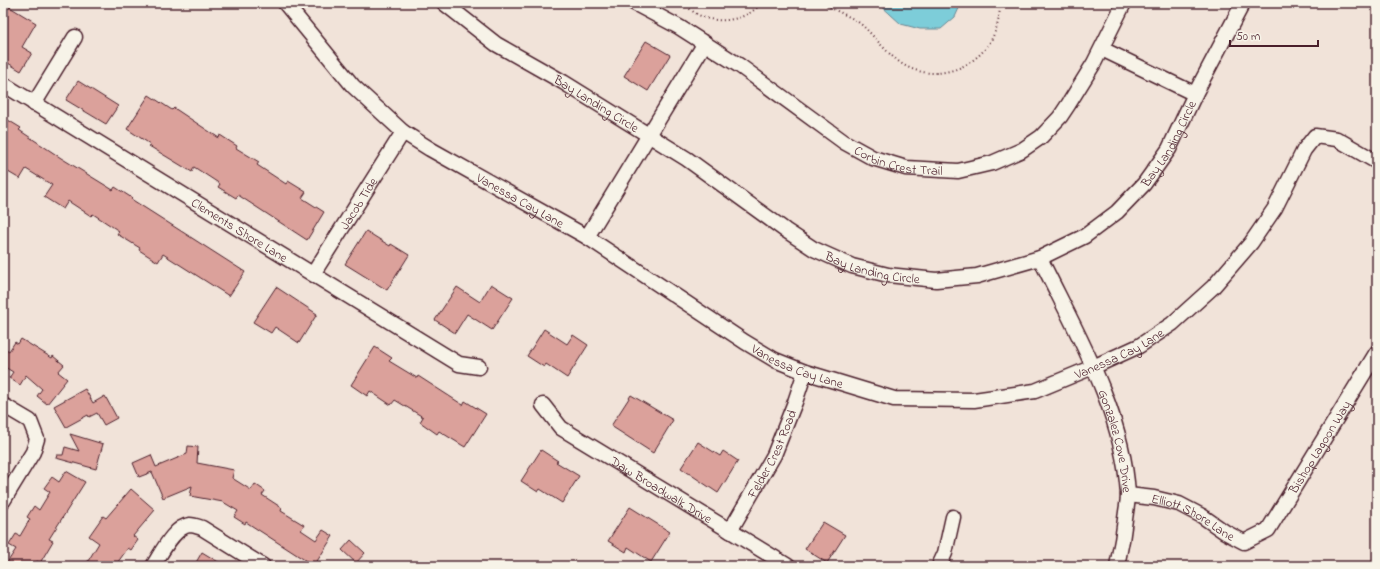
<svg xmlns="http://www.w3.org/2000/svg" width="1380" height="569" viewBox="0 0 1380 569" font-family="'Indie Flower',sans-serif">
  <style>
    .water { fill: #7dcdd9; stroke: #698793 }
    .building { fill: #dba19b; stroke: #4a1f2b }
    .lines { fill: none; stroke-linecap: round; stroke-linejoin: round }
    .minor-casing { stroke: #4a1f2b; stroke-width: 17 }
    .path { stroke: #4a1f2b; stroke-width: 2; stroke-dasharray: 1 3; stroke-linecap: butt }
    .minor { stroke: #f7f3e8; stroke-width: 14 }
    .labels { text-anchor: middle; stroke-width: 3; stroke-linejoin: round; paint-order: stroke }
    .street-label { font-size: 13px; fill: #4a1f2b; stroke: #f7f3e8 }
  </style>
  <rect width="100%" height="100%" fill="#f1e3d9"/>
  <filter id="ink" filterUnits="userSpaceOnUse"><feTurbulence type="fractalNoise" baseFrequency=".025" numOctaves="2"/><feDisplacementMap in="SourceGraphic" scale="8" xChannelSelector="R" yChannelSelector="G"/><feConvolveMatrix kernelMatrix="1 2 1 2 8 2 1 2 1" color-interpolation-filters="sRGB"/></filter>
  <g filter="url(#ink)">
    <!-- water -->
    <path class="water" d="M878,3H958L960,6L955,17L941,29H920L901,24Z"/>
    <!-- building -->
    <path class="building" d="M3,3L36,23L22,47L32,53L21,71L3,60Z
      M646,41L670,55L648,91L624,76Z
      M78,81L118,106L106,124L66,100Z
      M149,95L172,110L174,108L219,138L220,135L237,146L236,148L259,162L257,165L286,184L288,181L306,192L302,198L324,212L307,240L238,195L236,198L218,187L220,184L194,167L192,172L149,146L150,144L127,129Z
      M3,117L21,128L19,130L61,158L113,190L115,187L132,198L131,199L245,272L229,296L163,254L158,262L139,250L140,248L117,234L119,231L93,214L91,216L68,201L63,209L44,197L52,185L26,169L20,179L3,169V164L7,158L3,155Z
      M366,231L390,246L391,244L409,255L387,290L345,264Z
      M491,284L513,298L492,330L467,314L455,333L435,320L457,287L480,302Z
      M276,287L317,314L299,343L275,327L271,333L253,322Z
      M544,329L567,344L573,335L588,345L567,378L546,364L544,367L527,356Z
      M21,339L52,358L53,356L64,365L58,372L67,379L47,404L37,396L42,389L26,375L20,385L9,378L13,372L3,366V347L9,351L15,342L18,344Z
      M375,347L392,358L389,361L417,378L418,376L463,405L465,401L486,414L465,447L439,431L437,434L420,422L423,417L395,400L391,405L370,391L367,396L351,385Z
      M85,389L93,403L105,396L117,418L104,425L97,413L89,417L88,415L66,427L54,406Z
      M631,395L673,420L653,453L611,426Z
      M70,434L103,444L96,469L56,458L57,455H63L65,447L79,451Z
      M698,442L720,456L723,451L738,461L718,493L681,468Z
      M188,446L198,447L197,463L234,470L232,478L251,490L255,484L265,491L262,495L282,508L281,511L304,525L301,530L316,540L323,530L333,536L314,566L246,522L245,524L234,517L238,511L223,502L190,496L192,486L163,498L152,472L139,477L133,463L151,455L156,467L187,454Z
      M541,450L558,461L556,462L579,476L562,503L540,489L538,492L521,481Z
      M66,471L85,482L49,539L53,541L40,563L37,561L34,566H5L16,549L9,545L16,534L20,536L30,519L27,517L34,506L39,510L50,492L44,488L52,477L59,482Z
      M131,489L155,510L133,536L138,540L131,550L128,548L115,566H85L99,543L89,536L103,516L106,518Z
      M630,507L670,532L651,562L628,547L626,552L608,541Z
      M823,522L845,535L827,563L805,549Z
      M351,540L365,553L356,563L342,550Z
      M202,552L225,566H194Z"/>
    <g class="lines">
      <defs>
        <g id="minor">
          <path id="s1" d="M285,3L353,86L403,132L430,149L587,237L745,342L775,360L805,372L894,399L974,400L1035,391L1093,367L1139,346L1172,324L1213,287L1251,243L1275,208L1304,150L1315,136L1337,139L1377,162"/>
          <path id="s2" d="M444,3L496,44L563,82L687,159L785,230L814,249L852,266L888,275L936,280L977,276L1040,258L1085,236L1117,212L1144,184L1169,149L1195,94L1243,3"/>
          <path id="s3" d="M634,3L679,27L740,66L844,142L873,158L906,168L958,171L992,163L1022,150L1041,137L1060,117L1068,105L1094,63L1124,3"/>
          <path d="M1102,49L1195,94"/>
          <path id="s4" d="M3,84L459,364L479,367"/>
          <path d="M34,104L75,37"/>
          <path d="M587,237L705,43"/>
          <path id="s5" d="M1040,258C1076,332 1123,410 1128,494C1128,500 1127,506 1126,512C1124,530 1121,548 1117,566"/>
          <path id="s6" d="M313,274L403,132"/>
          <path d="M3,405L30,421L37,439L33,452L3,501"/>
          <path id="s7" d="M543,405L561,428L788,566"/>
          <path id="s8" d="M1128,495L1154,498L1179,504L1202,516L1225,532L1244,542L1268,530L1377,352"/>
          <path id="s9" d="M730,531L774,455L795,402L805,372"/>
          <path d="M153,566C161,554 174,526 190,525C194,525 199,527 202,528L263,566"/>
          <path d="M939,566L945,553L953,517"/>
        </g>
      </defs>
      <!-- minor casing -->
      <use href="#minor" class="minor-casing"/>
      <!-- path -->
      <path class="path" d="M684,3C703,27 742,25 762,3
        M823,3C836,12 852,16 863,26C875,37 885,51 898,61C921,79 955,76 977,57C993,44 1000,24 1000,3"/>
      <!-- minor -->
      <use href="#minor" class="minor"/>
    </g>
  </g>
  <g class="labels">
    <!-- street labels -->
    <g class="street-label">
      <text dy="5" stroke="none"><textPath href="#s2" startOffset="183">Bay Landing Circle</textPath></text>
      <text dy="5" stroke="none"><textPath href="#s2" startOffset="855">Bay Landing Circle</textPath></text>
      <text dy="5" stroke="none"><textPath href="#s3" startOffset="311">Corbin Crest Trail</textPath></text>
      <text dy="5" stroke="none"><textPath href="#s1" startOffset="311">Vanessa Cay Lane</textPath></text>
      <text dy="5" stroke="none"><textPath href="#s6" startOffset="84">Jacob Tide</textPath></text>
      <text dy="5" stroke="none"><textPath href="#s4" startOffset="278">Clements Shore Lane</textPath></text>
      <text dy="5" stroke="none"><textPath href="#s2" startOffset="507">Bay Landing Circle</textPath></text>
      <text dy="5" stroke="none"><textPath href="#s1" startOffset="971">Vanessa Cay Lane</textPath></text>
      <text dy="5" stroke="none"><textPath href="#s1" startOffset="635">Vanessa Cay Lane</textPath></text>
      <text dy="5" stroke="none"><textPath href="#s5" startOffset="199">Gonzalez Cove Drive</textPath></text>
      <text dy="5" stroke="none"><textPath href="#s8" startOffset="252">Bishop Lagoon Way</textPath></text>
      <text dy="5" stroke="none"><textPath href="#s9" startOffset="88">Felder Crest Road</textPath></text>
      <text dy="5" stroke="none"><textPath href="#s7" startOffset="147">Daw Broadwalk Drive</textPath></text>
      <text dy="5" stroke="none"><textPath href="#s8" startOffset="70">Elliott Shore Lane</textPath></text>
    </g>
  </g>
  <!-- margin -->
  <rect width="1380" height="569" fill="none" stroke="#f7f3e8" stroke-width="16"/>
  <rect x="8" y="8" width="1364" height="553" fill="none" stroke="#4a1f2b" stroke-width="1.5" filter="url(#ink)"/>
  <!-- scale -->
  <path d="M1230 40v6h88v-6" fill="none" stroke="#4a1f2b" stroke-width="2"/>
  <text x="1236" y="40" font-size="12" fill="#4a1f2b" stroke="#f7f3e8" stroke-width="3" paint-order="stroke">50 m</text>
</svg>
